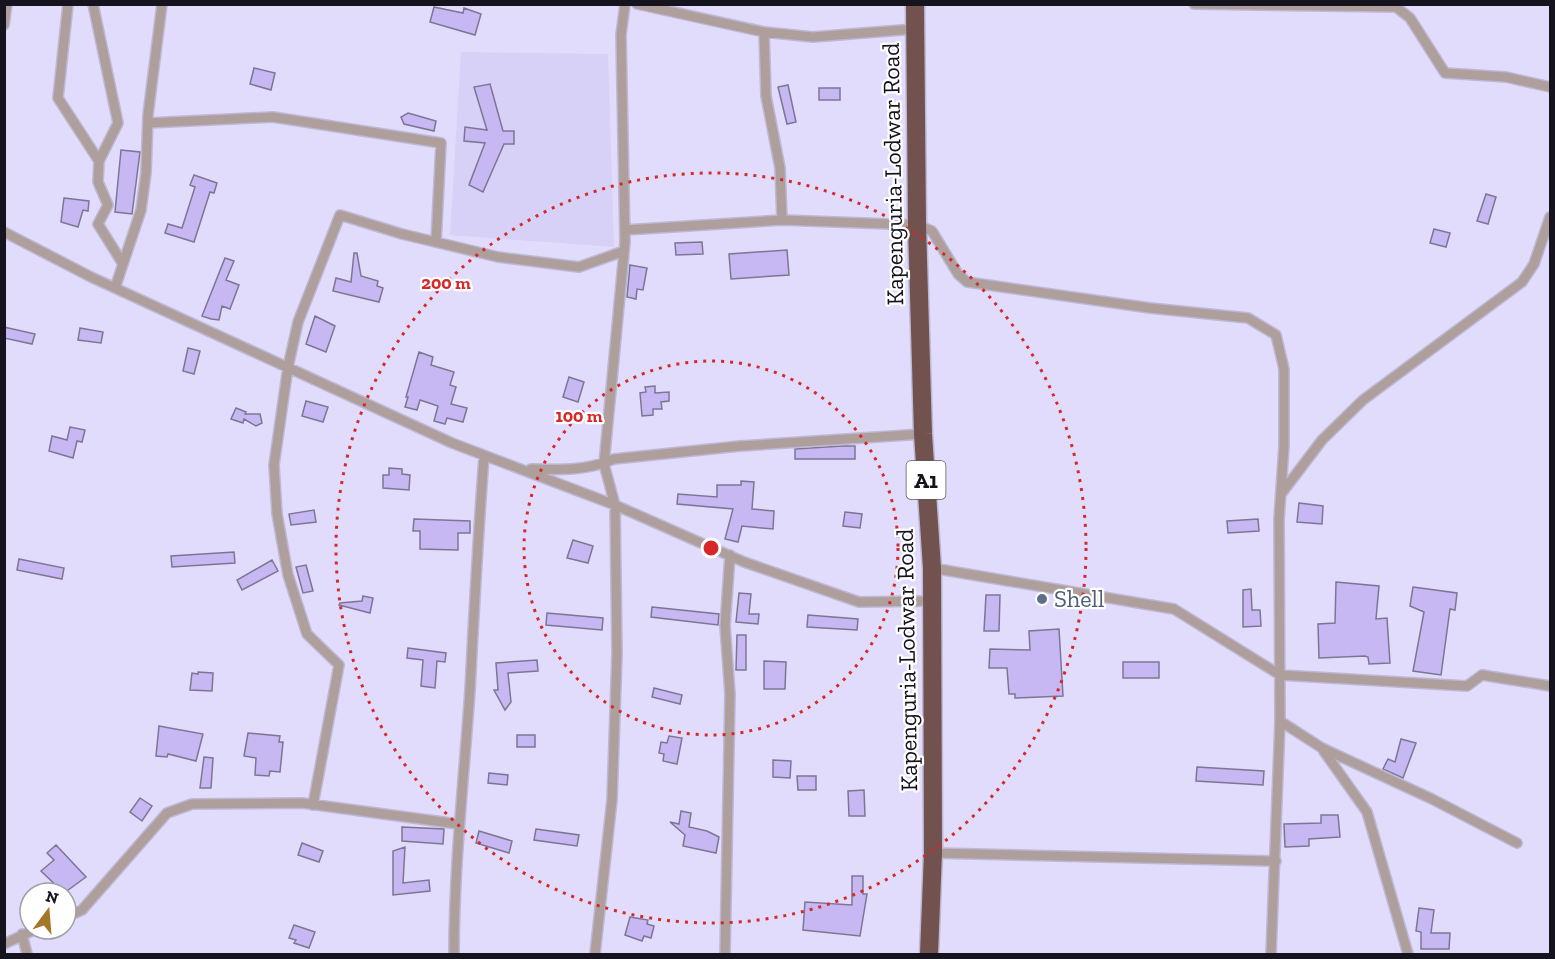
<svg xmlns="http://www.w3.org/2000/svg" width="1555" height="959" viewBox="0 0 1555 959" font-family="'Zilla Slab',serif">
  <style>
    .built { fill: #d7d0f7 }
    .building { fill: #c7b8f4; stroke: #7d7693; stroke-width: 1.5 }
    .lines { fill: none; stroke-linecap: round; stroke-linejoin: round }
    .street-casing { stroke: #bdb8d4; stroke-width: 12 }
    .highway-casing { stroke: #bdb8d4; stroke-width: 21 }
    .street { stroke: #ae9e9c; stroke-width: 9 }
    .highway { stroke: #71524e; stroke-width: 18 }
    .ring { fill: none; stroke: #d62828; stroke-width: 3; stroke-dasharray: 3 6 }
    .service-dot { fill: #5c6f8a; stroke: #fff; stroke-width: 2 }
    .labels { text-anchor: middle; stroke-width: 4.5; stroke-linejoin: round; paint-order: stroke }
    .shield { fill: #fff; stroke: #5b5a61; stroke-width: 1.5 }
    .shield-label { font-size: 22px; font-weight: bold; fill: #15131d }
    .street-label { font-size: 24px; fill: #15131d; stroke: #fff }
    .service-label { font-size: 24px; fill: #4e5e75; stroke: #fff; text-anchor: start }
    .centre { fill: #d62828; stroke: #fff; stroke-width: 3 }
    .ring-label { font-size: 18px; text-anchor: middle; font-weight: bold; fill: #d62828; stroke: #fff; stroke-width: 4.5; stroke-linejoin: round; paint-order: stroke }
  </style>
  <rect width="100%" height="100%" fill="#e2dcfc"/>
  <!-- built -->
  <path class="built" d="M461,52L608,54L614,247L450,235Z"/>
  <!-- building -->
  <path class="building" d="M434,7L463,13L464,8L481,14L475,35L430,22Z
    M254,68L275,73L271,90L250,84Z
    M490,84L503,131H514V144H504L483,192L469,185L485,143L464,141L465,127L487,130L474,87Z
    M788,85L796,122L787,124L778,87Z
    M819,88H840V100H819Z
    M408,113L436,121L434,131L404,124L401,117Z
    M121,150L140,152L132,214L115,212Z
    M194,175L217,183L214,193L210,192L194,242L165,233L168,224L182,228L195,187L190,185Z
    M1486,194L1496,197L1488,224L1477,221Z
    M64,198L89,201L88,211L83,210L78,227L61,222Z
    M1434,229L1450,233L1446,247L1430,243Z
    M702,242L703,254L676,255L675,243Z
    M787,250L789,275L731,279L729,254Z
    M354,253H357L361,276L378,281L377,286L383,288L379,302L333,291L336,278L351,282Z
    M225,258L234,261L226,280L239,285L230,309L222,306L219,320L211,319L202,316Z
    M630,265L647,268L643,290L637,289L636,299L627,297Z
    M315,316L335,326L326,352L306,344Z
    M4,327L35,334L32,344L4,338Z
    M80,328L103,332L101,343L78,340Z
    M188,348L200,351L194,374L183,371Z
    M419,352L433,357L431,365L454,372L450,385L456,387L451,404L467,408L463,422L447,418L445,424L434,421L438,406L420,400L417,410L405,407L408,397H406Z
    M569,377L584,382L578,402L563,397Z
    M655,386V393L669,392V401L661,402L662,409H653V415L642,416L640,393L646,392L645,387Z
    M306,401L328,407L323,422L302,416Z
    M236,408L246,412L245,414H260L262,423L256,426L244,419L243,423L231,419Z
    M70,427L85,430L82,442L77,441L73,458L49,451L52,436L67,440Z
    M842,446H855V459H795V449Z
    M389,468L402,469V474L410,475L409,490L383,488V475H389Z
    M741,481L754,482L752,509L774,511L773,529L742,526L738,542L725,539L733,509L677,504L678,494L717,497V485H741Z
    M1299,503L1323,506L1322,524L1297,522Z
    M314,510L316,522L291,525L289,514Z
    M845,512L862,514L860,528L843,526Z
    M414,519L470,521V533H458V550L420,549V531H413Z
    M1258,519L1259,531L1228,533L1227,521Z
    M573,540L593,546L588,563L567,558Z
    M234,552L235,563L172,567L171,556Z
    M19,559L64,568L62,579L17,570Z
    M272,560L278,571L242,590L237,580Z
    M306,565L313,591L303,593L296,567Z
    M1336,582L1379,586L1376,619L1387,618L1390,663L1369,664L1368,657L1365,656L1319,658L1318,624L1335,623Z
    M1413,587L1457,593L1455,610L1450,609L1441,675L1413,671L1424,612L1410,606Z
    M1251,589L1252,610H1260L1261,626L1243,627V590Z
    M739,593L751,594L749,614H759L758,624L736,622Z
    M986,595H1000L999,631H984Z
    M363,596L373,598L370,613L339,605L340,603L362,601Z
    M652,607L719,614L718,625L651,617Z
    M547,613L603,618L602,630L546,625Z
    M808,615L858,619L857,630L807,627Z
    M1059,629L1063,696L1015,698V694H1009L1007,668H989L990,649L1030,650L1029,631Z
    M737,635H746V670H736Z
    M408,648L446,653L445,662L437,661L435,688L421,686L423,660L407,658Z
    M537,660L538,671L508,673L511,702L505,710L494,690H498L496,663Z
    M764,661L786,662L785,689H764Z
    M1123,662H1159V678H1123Z
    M198,672L213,673L212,691L190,690L192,673L198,674Z
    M654,688L682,695L680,704L652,697Z
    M159,726L203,734L196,761L168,754L167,757L156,756Z
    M248,733L280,736L279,742H283L280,772L270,771L269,776L255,775L256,758L244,756Z
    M517,735H535V747H517Z
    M669,736L682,738L677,764L663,761L664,754L659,753L661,742L667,743Z
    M1401,739L1416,743L1403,778L1383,769L1388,759L1395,762Z
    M204,757L213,758L211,788H200Z
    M773,760L791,761L790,778L773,777Z
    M1197,767L1264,771L1263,785L1196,781Z
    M489,773L508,775L507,785L488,783Z
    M797,776H816V790H798Z
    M864,790L865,816H849L848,791Z
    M140,798L152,806L142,821L130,812Z
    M681,811L691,813L689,827L707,831L719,837L716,853L683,846L685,835L670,822L679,824Z
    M1321,815H1338L1340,837L1309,839V846L1285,847L1284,824L1321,823Z
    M402,827L444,829L443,844L402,841Z
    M536,829L579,835L577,846L534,840Z
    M479,831L512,841L509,853L476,843Z
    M302,843L323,851L319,862L298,855Z
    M56,845L86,877L64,893L41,871L54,860L47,853Z
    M405,847L403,883L429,880L430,891L393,895V851Z
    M852,876H863V894H867L860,936L803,930L805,902L852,905Z
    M1419,908L1434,910L1431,933H1450L1449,949H1421V932L1416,931Z
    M630,917L648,920L647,924L654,926L651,938L644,936L642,941L625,935Z
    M294,925L315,932L309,948L294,943L296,940L289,938Z"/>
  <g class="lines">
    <defs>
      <path id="street" d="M68,4L58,98L99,161
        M93,4L118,123L99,161L98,182L108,205L98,224L123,264
        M637,4L764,32L813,37L914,29
        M1194,4L1396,7L1410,18L1445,73L1506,77L1550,87
        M4,25L7,4
        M764,32L766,96L780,168L782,220
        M148,123L273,117L441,143L436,242
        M625,230L782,220L917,225L932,231L958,274L967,282L1150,308L1248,318L1276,335L1284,369V446L1279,519L1280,721L1271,954
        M4,232L91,277L452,443L615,505L744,562L859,602L931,601
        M115,288L141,210L146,173L148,115L162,4
        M531,469C561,470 586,471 614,459L740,446L923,434
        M1281,494L1322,440L1363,400L1522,282L1534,264L1550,217
        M932,568L1174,609L1280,675L1467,686L1482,675L1550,686
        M1280,721L1322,748L1432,799L1517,843
        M1323,750L1367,812L1408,954
        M313,805L339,665L307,634L288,575L277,514L274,465L288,367L298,322L340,215L402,234L498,257L579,267L624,251
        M933,853L1276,861
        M66,917L82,910L167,813L192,804L302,803L458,824
        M22,934L27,954
        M4,944L36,929
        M454,954C454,866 464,778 470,690C474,612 478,535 484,457
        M595,954L612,800L617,654L615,505L604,464L625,242L621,35L625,4
        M725,954L730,694L725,626L730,555"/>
      <path id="highway" d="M915,4L917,225L923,434L932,568L933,853L929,954"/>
    </defs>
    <!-- street casing -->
    <use href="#street" class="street-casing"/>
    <!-- highway casing -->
    <use href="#highway" class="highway-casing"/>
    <!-- street -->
    <use href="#street" class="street"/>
    <!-- highway -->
    <use href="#highway" class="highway"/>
  </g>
  <!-- distance rings -->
  <g class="ring">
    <circle cx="711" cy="548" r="187"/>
    <circle cx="711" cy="548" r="375"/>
  </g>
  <!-- markers -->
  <circle class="service-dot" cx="1042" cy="599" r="6"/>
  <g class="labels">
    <!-- shield labels -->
    <rect class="shield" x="906.5" y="461" width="39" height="38" rx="4.5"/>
    <g class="shield-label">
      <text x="926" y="488">A1</text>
    </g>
    <!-- street labels -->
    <g class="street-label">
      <text transform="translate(893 174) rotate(-91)" y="8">Kapenguria-Lodwar Road</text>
      <text transform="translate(907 660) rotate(-91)" y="8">Kapenguria-Lodwar Road</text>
    </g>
    <!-- service labels -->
    <g class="service-label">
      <text x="1054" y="607">Shell</text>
    </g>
  </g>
  <circle cx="711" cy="548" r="9" class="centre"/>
  <g class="ring-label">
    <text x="446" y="289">200 m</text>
    <text x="579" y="422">100 m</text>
  </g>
  <!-- border -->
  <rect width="1555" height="959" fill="none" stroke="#15131d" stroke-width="12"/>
  <!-- north arrow -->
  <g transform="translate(48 911) rotate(16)"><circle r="28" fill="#ffffff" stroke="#a1a1a5" stroke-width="1.5"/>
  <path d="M0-4.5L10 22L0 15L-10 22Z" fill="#a47629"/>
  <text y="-9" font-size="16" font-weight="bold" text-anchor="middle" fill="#15131d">N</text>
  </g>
</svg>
